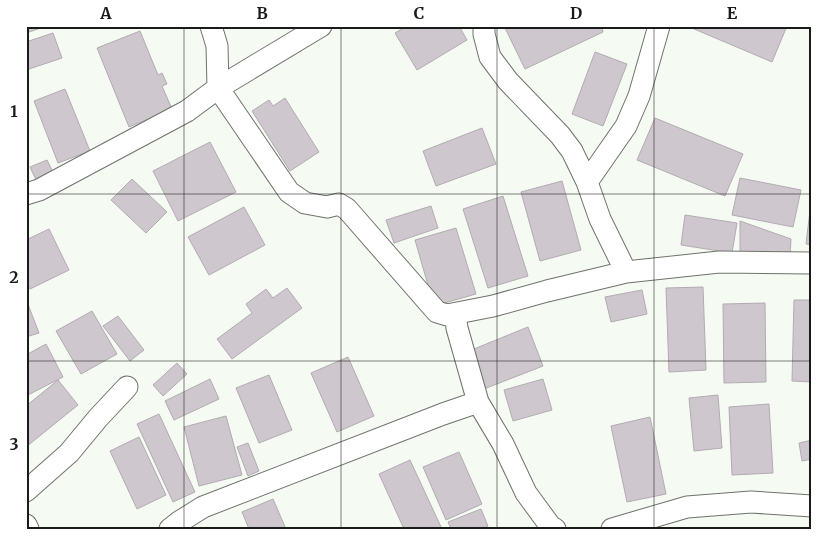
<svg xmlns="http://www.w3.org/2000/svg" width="838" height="555" viewBox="0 0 838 555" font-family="Merriweather,serif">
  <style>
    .building { fill: #cfc7ce; stroke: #b2abb2 }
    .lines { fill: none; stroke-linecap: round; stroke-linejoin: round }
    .minor-casing { stroke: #6e736b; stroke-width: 23 }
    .minor { stroke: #fff; stroke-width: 21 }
    .grid { fill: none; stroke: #1a1c19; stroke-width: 1; stroke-opacity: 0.55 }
    .neatline { fill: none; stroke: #1a1c19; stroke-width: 2 }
    .grid-label { font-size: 16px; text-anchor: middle; font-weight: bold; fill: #1a1c19 }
  </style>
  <rect width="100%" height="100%" fill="#f5faf2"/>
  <!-- building -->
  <path class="building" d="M26,26H37L38,29L26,33Z
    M407,26H459L467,40L417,70L395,33Z
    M509,26H601L603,32L525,69L505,28Z
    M687,26H787L772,62Z
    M140,31L158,75L162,73L167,84L162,86L172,109L129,127L97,48Z
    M53,33L62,58L26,70V42Z
    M595,52L627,64L603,126L572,114Z
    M65,89L90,151L58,163L34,101Z
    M285,98L319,152L290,171L252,111L269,100L273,106Z
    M655,118L743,154L725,196L637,160Z
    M482,128L496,164L436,186L423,151Z
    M210,142L236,192L178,221L153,171Z
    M47,160L54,174L37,182L30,167Z
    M740,178L801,190L793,227L732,215Z
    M132,179L167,212L146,233L111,200Z
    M562,181L581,250L540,261L521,192Z
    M812,194V245L806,244Z
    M503,196L528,276L488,288L463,209Z
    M431,206L438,228L394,243L386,220Z
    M244,207L265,245L209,275L188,237Z
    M685,215L737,223L732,253L681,245Z
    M740,221L791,239L790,256L740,255Z
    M456,228L476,294L434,306L415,240Z
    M49,229L69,270L30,289L26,282V240Z
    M703,287L706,370L669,372L666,288Z
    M287,288L302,308L232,359L217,339L252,313L246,304L266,289L273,298Z
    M642,290L647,314L611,322L605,297Z
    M26,299L39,333L26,337Z
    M794,300H812V382L792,381Z
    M765,303L766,382L724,383L723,304Z
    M92,311L117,354L81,374L56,331Z
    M118,316L144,350L130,361L103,326Z
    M528,327L543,366L484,389L469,351Z
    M46,344L63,377L26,396V355Z
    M348,357L374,416L337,432L311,373Z
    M177,363L187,374L163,396L153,385Z
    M269,375L292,430L259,443L236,388Z
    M210,379L219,399L174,420L165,401Z
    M543,379L552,410L513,421L504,390Z
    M58,380L78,405L26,447V406Z
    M718,395L722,448L694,451L689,398Z
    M769,404L773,473L732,475L729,407Z
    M159,414L195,492L173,502L137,424Z
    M226,416L242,475L199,486L184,427Z
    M650,417L666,494L627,502L611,426Z
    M139,437L166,495L137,509L110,451Z
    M812,440V459L802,461L799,443Z
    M248,443L259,471L248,476L237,447Z
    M459,452L482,504L446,520L423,467Z
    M410,460L442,529H404L379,474Z
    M273,499L286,529H249L242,512Z
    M481,509L488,526L482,529H451L448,522Z"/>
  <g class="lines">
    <defs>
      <path id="minor" d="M211,26L217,46L218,88L289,192L305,203L327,207L339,204L347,209L437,312L447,315L493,306L547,291L626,272L719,262L812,263
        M484,26V34L490,57L508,81L560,135L572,151L587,182L600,219L626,272
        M587,182L626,126L639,96L659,26
        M26,194L39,190L187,111L218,88L321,26
        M478,402L503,444L526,493L551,527L555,529
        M26,491L69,453L98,418L127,387
        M26,525L28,529
        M170,529L179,522L203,507L443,414L478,402L457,328L455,314
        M612,529L687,507L751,502L812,506"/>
    </defs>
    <!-- minor casing -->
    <use href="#minor" class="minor-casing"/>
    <!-- minor -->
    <use href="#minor" class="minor"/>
  </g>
  <!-- grid -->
  <path class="grid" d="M184,26V529M341,26V529M497,26V529M654,26V529M26,194H812M26,361H812"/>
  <!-- border -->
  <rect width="838" height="555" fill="none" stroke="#ffffff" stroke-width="55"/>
  <rect x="28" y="28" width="782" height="500" class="neatline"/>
  <g class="grid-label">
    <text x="106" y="19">A</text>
    <text x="262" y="19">B</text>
    <text x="419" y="19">C</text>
    <text x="576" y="19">D</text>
    <text x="732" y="19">E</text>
    <text x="14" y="117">1</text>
    <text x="14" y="283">2</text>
    <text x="14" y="450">3</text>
  </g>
</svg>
